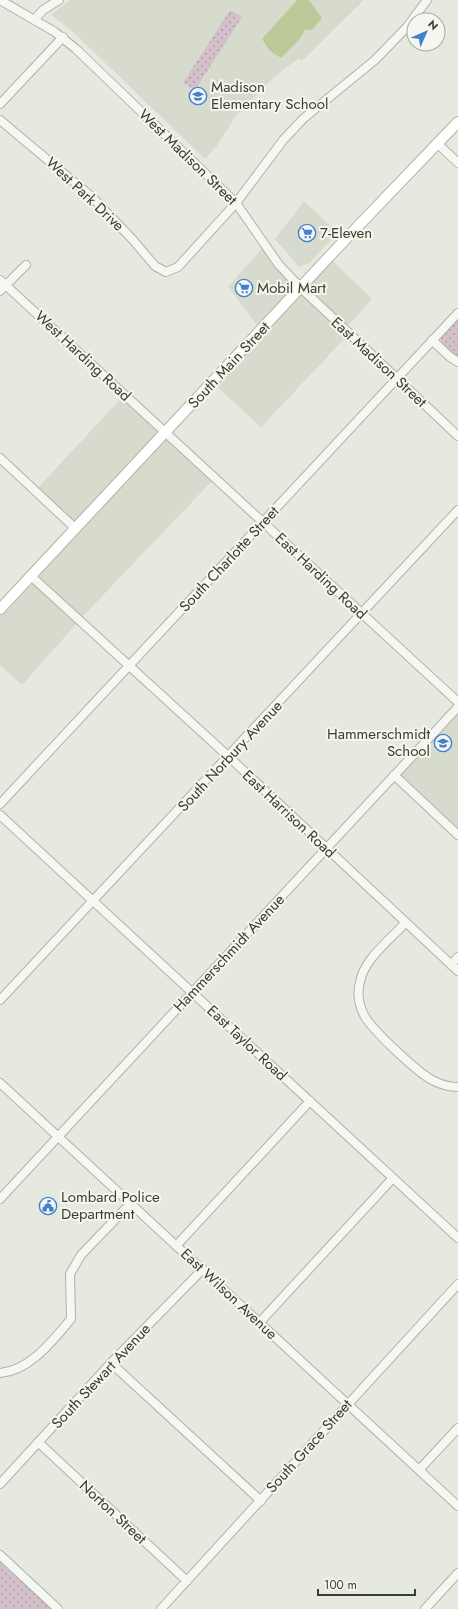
<svg xmlns="http://www.w3.org/2000/svg" width="458" height="1609" viewBox="0 0 458 1609" font-family="Jost,sans-serif">
  <style>
    .built { fill: #d6dbcd }
    .park { fill: url(#park-dots) }
    .water { fill: #bec99a }
    .lines { fill: none; stroke-linecap: round; stroke-linejoin: round }
    .minor-casing { stroke: #aeb3a4; stroke-width: 10 }
    .major-casing { stroke: #aeb59f; stroke-width: 12 }
    .minor { stroke: #f5f7f2; stroke-width: 8 }
    .major { stroke: #fff; stroke-width: 10 }
    .labels { text-anchor: middle; stroke-width: 4; stroke-linejoin: round; paint-order: stroke }
    .poi-label { font-size: 15px; fill: #384028; stroke: #f4f6ef; text-anchor: start }
    .street-label { font-size: 15px; fill: #384028; stroke: #f4f6ef }
  </style>
  <defs>
    <pattern id="park-dots" width="8" height="8" patternUnits="userSpaceOnUse"><rect width="8" height="8" fill="#d3c0ca"/><path d="M2 2h.1M6 6h.1" fill="none" stroke="#ac9da4" stroke-width="1.8" stroke-linecap="round"/></pattern>
  </defs>
  <rect width="100%" height="100%" fill="#e6e9df"/>
  <!-- built -->
  <path class="built" d="M70,0H364L302,61L299,58L275,76L236,116L216,147L205,159L70,29L51,15Z
    M304,201L338,233L309,263L299,267L275,239Z
    M263,247L294,286L258,326L228,287Z
    M332,260L372,299L346,328L304,289Z
    M300,293L347,336L261,427L214,384Z
    M127,392L166,428L71,527L34,492Z
    M166,436L213,480L86,613L22,685L0,665V614Z
    M458,711V830L398,775Z"/>
  <!-- park -->
  <path class="park" d="M230,10L242,17L195,90L183,83Z
    M458,319V358L440,344C440,334 452,326 458,319Z
    M0,1561L52,1609H0Z"/>
  <!-- water -->
  <path class="water" d="M297,0H309L322,18L312,30H305L299,40L281,58L270,51L262,39Z"/>
  <g class="lines">
    <defs>
      <path id="minor" d="M0,0L55,32L76,49L236,203L279,265L300,287L458,436
        M35,19L43,10L59,0
        M0,104L63,37
        M0,120L92,197L133,240L155,266L166,272L178,267L236,203L284,139L304,118L375,60L407,27L427,0
        M437,143L458,163
        M0,280L458,702
        M0,291L26,265
        M432,340L450,357L458,362
        M0,458L76,529
        M31,576L229,757L458,971
        M394,775L458,835
        M0,804L458,313
        M0,815L458,1238
        M405,923C390,940 364,959 360,982C357,993 359,1005 364,1015C372,1030 419,1074 434,1081C442,1085 450,1087 458,1087
        M451,965L458,957
        M0,1000L458,510
        M0,1083L458,1506
        M0,1199L458,707
        M176,1246L310,1101
        M260,1322L393,1178
        M111,1363L261,1501
        M0,1373C30,1371 53,1340 71,1319L70,1274L81,1255L131,1203
        M38,1442L187,1581
        M419,1470L458,1428
        M0,1484L111,1363L203,1269
        M0,1555L58,1609
        M161,1609L458,1284
        M425,1609L458,1573"/>
      <path id="major" d="M0,609L341,244L458,122"/>
    </defs>
    <!-- minor casing -->
    <use href="#minor" class="minor-casing"/>
    <!-- major casing -->
    <use href="#major" class="major-casing"/>
    <!-- minor -->
    <use href="#minor" class="minor"/>
    <!-- major -->
    <use href="#major" class="major"/>
  </g>
  <!-- icons -->
  <defs>
    <symbol id="school-ring" viewBox="-11 -11 22 22"><circle r="9.5" fill="#f4f6ef" stroke="#4280d0" stroke-width="1.5"/><path d="M0-5L7-2L0 1L-7-2ZM-4 1L0 2.5L4 1V4Q0 6-4 4Z" fill="#4280d0"/></symbol>
    <symbol id="supermarket-ring" viewBox="-11 -11 22 22"><circle r="9.5" fill="#f4f6ef" stroke="#4280d0" stroke-width="1.5"/><path d="M-6-5.5h2.5l.6 2H6L4.5 2H-2.5L-4.4-4H-6ZM-1.5 3.2a1.3 1.3 0 1 0 .1 0ZM3 3.2a1.3 1.3 0 1 0 .1 0Z" fill="#4280d0"/></symbol>
    <symbol id="civic-ring" viewBox="-11 -11 22 22"><circle r="9.5" fill="#f4f6ef" stroke="#4280d0" stroke-width="1.5"/><path d="M-.6-6.5H3V-4.5H.6V-3L4-1V1h2V6H-6V1h2V-1L-.6-3ZM-1.2 2.5V6h2.4V2.5Z" fill="#4280d0"/></symbol>
  </defs>
  <g fill-rule="evenodd">
    <use href="#school-ring" x="188" y="86" width="20" height="20"/>
    <use href="#supermarket-ring" x="297" y="223" width="20" height="20"/>
    <use href="#supermarket-ring" x="234" y="278" width="20" height="20"/>
    <use href="#school-ring" x="433" y="733" width="20" height="20"/>
    <use href="#civic-ring" x="38" y="1196" width="20" height="20"/>
  </g>
  <g class="labels">
    <!-- poi labels -->
    <g class="poi-label">
      <text x="211" y="92">Madison<tspan x="211" dy="17">Elementary School</tspan></text>
      <text x="320" y="238">7-Eleven</text>
      <text x="257" y="293">Mobil Mart</text>
      <text x="430" y="739" text-anchor="end">Hammerschmidt<tspan x="430" dy="17">School</tspan></text>
      <text x="61" y="1202">Lombard Police<tspan x="61" dy="17">Department</tspan></text>
    </g>
    <!-- street labels -->
    <g class="street-label">
      <text transform="translate(188 157) rotate(44)" y="5">West Madison Street</text>
      <text transform="translate(85 194) rotate(43)" y="5">West Park Drive</text>
      <text transform="translate(83 356) rotate(43)" y="5">West Harding Road</text>
      <text transform="translate(379 362) rotate(43)" y="5">East Madison Street</text>
      <text transform="translate(229 365) rotate(-47)" y="5">South Main Street</text>
      <text transform="translate(229 559) rotate(-47)" y="5">South Charlotte Street</text>
      <text transform="translate(321 576) rotate(43)" y="5">East Harding Road</text>
      <text transform="translate(230 756) rotate(-47)" y="5">South Norbury Avenue</text>
      <text transform="translate(289 814) rotate(43)" y="5">East Harrison Road</text>
      <text transform="translate(229 953) rotate(-47)" y="5">Hammerschmidt Avenue</text>
      <text transform="translate(247 1043) rotate(43)" y="5">East Taylor Road</text>
      <text transform="translate(229 1294) rotate(43)" y="5">East Wilson Avenue</text>
      <text transform="translate(101 1376) rotate(-47)" y="5">South Stewart Avenue</text>
      <text transform="translate(309 1446) rotate(-48)" y="5">South Grace Street</text>
      <text transform="translate(113 1512) rotate(43)" y="5">Norton Street</text>
    </g>
  </g>
  <!-- north arrow -->
  <g transform="translate(426 32) rotate(45)"><circle r="19" fill="#f4f6ef" stroke="#a9ad9f"/>
  <path d="M0-3L7 15L0 10L-7 15Z" fill="#4280d0"/>
  <text y="-6" font-size="11" font-weight="bold" text-anchor="middle" fill="#384028">N</text>
  </g>
  <!-- scale -->
  <path d="M318 1589v6h97v-6" fill="none" stroke="#384028" stroke-width="2"/>
  <text x="324" y="1589" font-size="12" fill="#384028" stroke="#f4f6ef" stroke-width="3" paint-order="stroke">100 m</text>
</svg>
